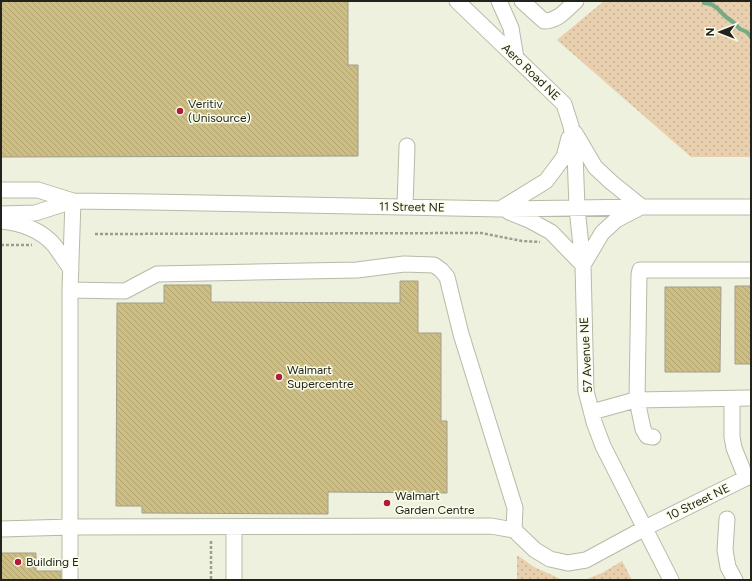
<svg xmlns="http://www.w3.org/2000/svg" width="752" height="581" viewBox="0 0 752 581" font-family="Figtree,sans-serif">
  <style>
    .grass { fill: url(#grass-dots) }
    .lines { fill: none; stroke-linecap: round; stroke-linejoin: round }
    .stream { stroke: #74aa85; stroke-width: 4 }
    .building { fill: url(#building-back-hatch); stroke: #a39e8c }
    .minor-casing { stroke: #b7baa7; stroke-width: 17 }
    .path { stroke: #9b9e8f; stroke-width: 2.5; stroke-dasharray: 3 2; stroke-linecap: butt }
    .minor { stroke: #fff; stroke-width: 15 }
    .poi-dot { fill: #b01d39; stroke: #fafeea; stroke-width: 1.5 }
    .labels { text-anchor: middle; stroke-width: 3; stroke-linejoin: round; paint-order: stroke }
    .street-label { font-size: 12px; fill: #22231c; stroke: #fafeea }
    .poi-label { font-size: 12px; fill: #22231c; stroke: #fafeea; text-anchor: start }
  </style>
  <defs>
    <pattern id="grass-dots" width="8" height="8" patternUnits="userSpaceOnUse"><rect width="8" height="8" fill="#e8cfad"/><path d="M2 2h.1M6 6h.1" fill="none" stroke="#c7b194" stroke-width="1.8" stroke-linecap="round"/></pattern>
    <pattern id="building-back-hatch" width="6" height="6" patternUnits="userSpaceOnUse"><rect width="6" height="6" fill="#cdbe83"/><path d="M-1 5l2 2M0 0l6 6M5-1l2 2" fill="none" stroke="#b0a371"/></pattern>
  </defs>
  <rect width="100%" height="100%" fill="#edf1dd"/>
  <!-- grass -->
  <path class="grass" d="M604,1H751V157H691L557,40Z
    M517,555L534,567L563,580H517Z
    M622,561L632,580H584L602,573Z"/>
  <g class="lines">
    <!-- stream -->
    <path class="stream" d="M705,1L704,3L711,4L717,8L726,17L733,22L740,29L747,32L751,37"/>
  </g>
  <!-- building -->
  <path class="building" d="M1,1H348V65H358V156L1,157Z
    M400,281H418V333H441V421H447V493L328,492V514L142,513V506H116L117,303H164V285H211V302L400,303Z
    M735,286H751V364H735Z
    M665,287H721L720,372H665Z
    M1,553H36V571H61V580H1Z"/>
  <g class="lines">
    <defs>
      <path id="minor" d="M457,1L564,104L571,126L575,153L577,208L583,265L586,391L594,422L603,446L671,580
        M499,1L511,28L516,58
        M522,1L544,21C558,21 566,10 576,1
        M575,133L595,167L611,182L642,207
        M1,190H38L73,201
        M405,206L407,146
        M502,208L546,181L564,157L569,138
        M509,212L529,220L551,232L583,265
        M1,214L35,213L73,201L151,202L501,209L642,207H751
        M1,221C21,223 41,230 54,245C60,253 65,261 71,269
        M583,265L602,233L616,220L639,208
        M70,290L125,291L157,274L357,270L404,264L434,265L441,270L447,277L461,334L515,508L514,530
        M732,399V437L734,448L746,478
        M592,412L635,400L751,398
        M653,437L647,436L643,429L637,400L639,275L640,270H751
        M727,519L725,550L728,567L735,580
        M1,529L71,527L491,526L514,530L535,550L550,559L568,563L586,560L645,528L746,478L751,477
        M70,580V290L73,201
        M234,580V527"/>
    </defs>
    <!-- minor casing -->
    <use href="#minor" class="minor-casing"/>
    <!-- path -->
    <path class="path" d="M95,234L481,233L522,241L540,242
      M1,245H32
      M211,541V580"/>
    <!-- minor -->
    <use href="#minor" class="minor"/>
  </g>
  <!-- markers -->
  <g class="poi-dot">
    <circle cx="180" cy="111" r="4"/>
    <circle cx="279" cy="377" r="4"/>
    <circle cx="387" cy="503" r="4"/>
    <circle cx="18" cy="562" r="4"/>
  </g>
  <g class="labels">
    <!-- street labels -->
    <g class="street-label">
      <text transform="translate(531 72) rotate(44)" y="4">Aero Road NE</text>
      <text transform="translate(412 207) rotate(1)" y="4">11 Street NE</text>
      <text transform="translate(586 355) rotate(-93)" y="4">57 Avenue NE</text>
      <text transform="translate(698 502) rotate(-26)" y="4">10 Street NE</text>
    </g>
    <!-- poi labels -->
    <g class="poi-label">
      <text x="188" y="108">Veritiv<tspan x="188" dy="14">(Unisource)</tspan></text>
      <text x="287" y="374">Walmart<tspan x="287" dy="14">Supercentre</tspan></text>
      <text x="395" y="500">Walmart<tspan x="395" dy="14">Garden Centre</tspan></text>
      <text x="26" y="566">Building E</text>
    </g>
  </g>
  <!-- border -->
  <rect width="752" height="581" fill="none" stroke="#22231c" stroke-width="4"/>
  <!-- north arrow -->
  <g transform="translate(720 32) rotate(270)" stroke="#fafeea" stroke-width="3" paint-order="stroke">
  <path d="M0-3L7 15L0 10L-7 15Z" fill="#22231c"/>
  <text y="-6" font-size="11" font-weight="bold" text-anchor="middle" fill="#22231c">N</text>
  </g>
</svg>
